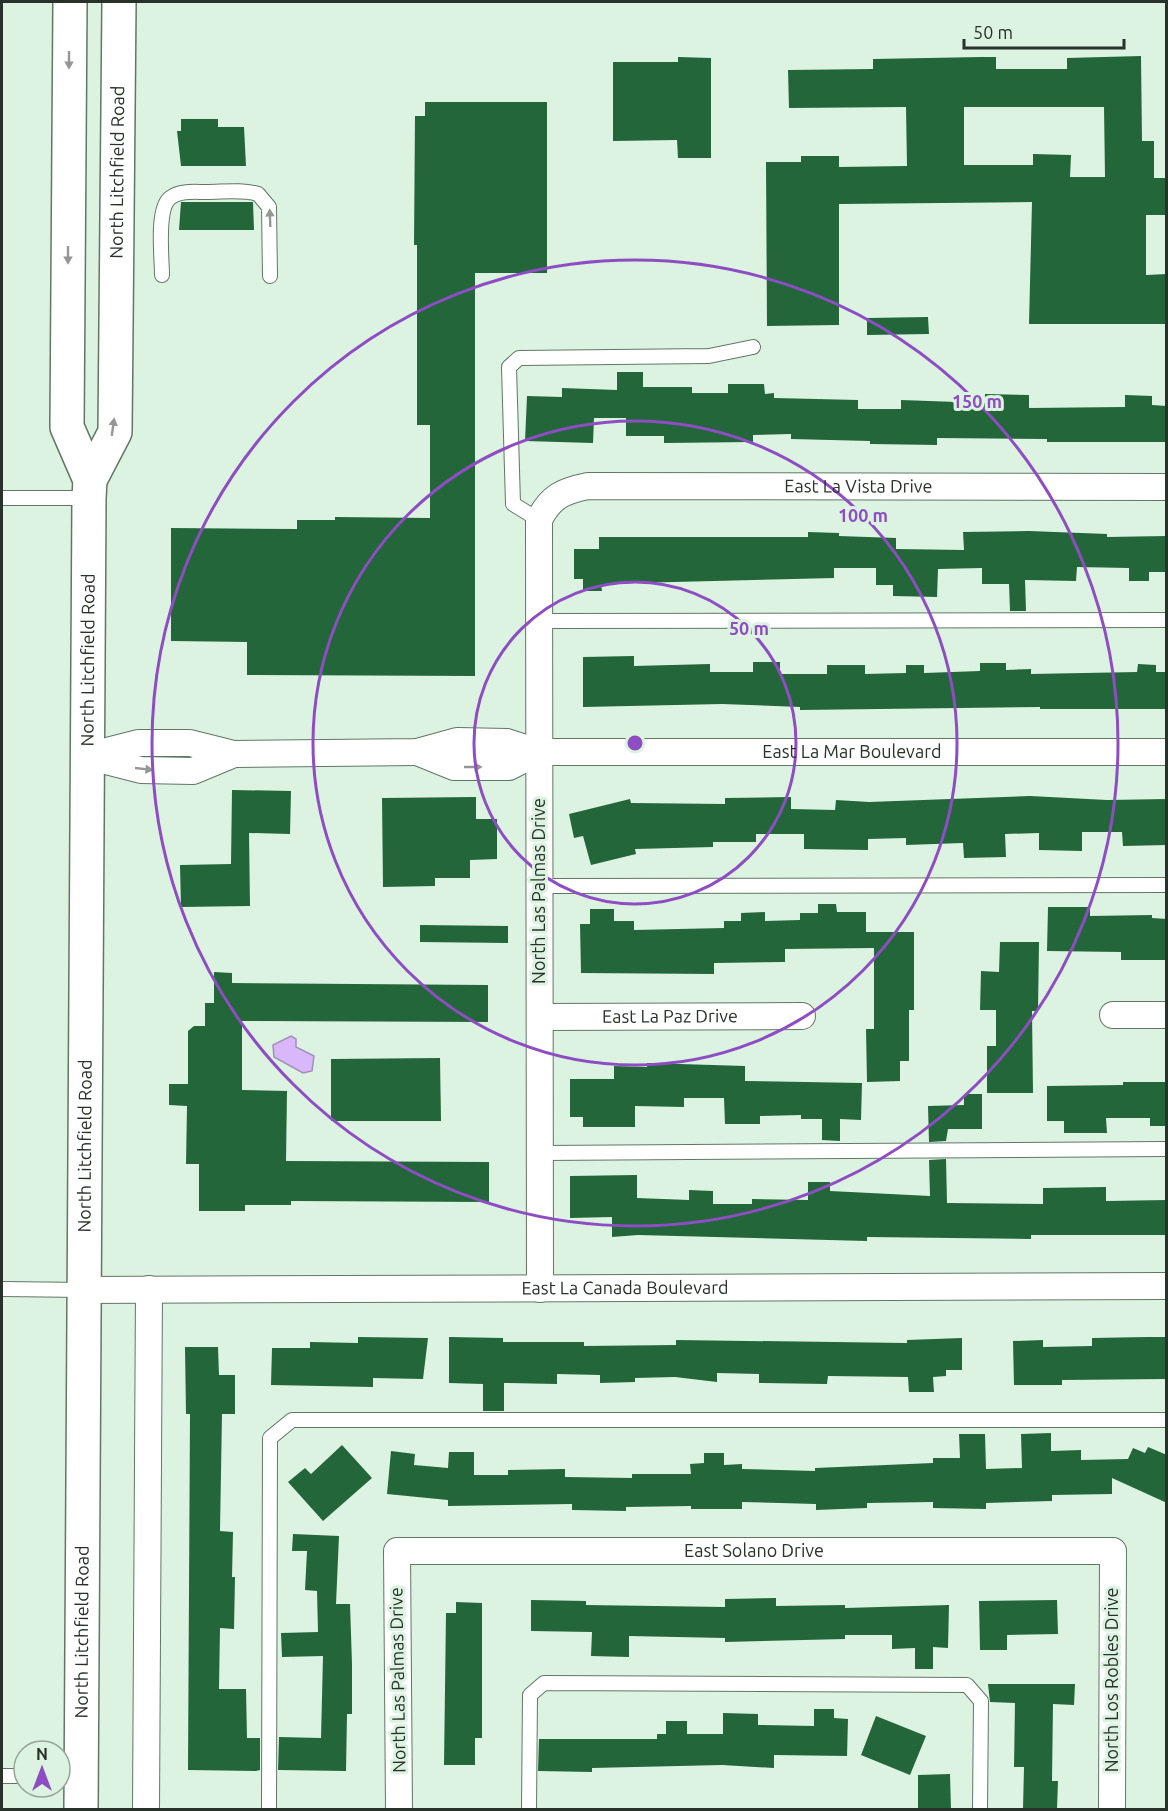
<svg xmlns="http://www.w3.org/2000/svg" width="1168" height="1811" viewBox="0 0 1168 1811" font-family="Ubuntu,sans-serif">
  <style>
    .water { fill: #d9b7fb; stroke: #a48fbc; stroke-width: 1.5 }
    .building { fill: #22663a; fill-rule: evenodd }
    .lines { fill: none; stroke-linecap: round; stroke-linejoin: round }
    .lane-casing { stroke: #627666; stroke-width: 16 }
    .street-casing { stroke: #627666; stroke-width: 28 }
    .secondary-casing { stroke: #627666; stroke-width: 36 }
    .lane { stroke: #fff; stroke-width: 14 }
    .street { stroke: #fff; stroke-width: 26 }
    .secondary { stroke: #fff; stroke-width: 33 }
    .oneway { fill: #949894 }
    .ring { fill: none; stroke: #8e4dc2; stroke-width: 3 }
    .labels { text-anchor: middle; stroke-width: 6; stroke-linejoin: round; paint-order: stroke }
    .street-label { font-size: 18px; fill: #28312a; stroke: #ddf3e1 }
    .centre { fill: #8e4dc2; stroke: #ddf3e1; stroke-width: 3 }
    .ring-label { font-size: 18px; text-anchor: middle; font-weight: bold; fill: #8e4dc2; stroke: #ddf3e1; stroke-width: 6; stroke-linejoin: round; paint-order: stroke }
  </style>
  <rect width="100%" height="100%" fill="#ddf3e1"/>
  <!-- water -->
  <path class="water" d="M291,1036L296,1039V1047L314,1056L312,1071L303,1073L274,1057L273,1045Z"/>
  <!-- building -->
  <path class="building" d="M1141,56L1142,141H1154V178H1167V215H1146V275L1167,274V324H1029L1032,202L839,204V325L767,326L766,162H801V156H839V167L907,166L906,107L789,108L788,70L873,69V59L981,57H996V69H1067V58ZM964,107H1104L1105,177H1070L1071,155L1033,154V165H964Z
    M678,57L711,58V158H678L677,140L613,141V62H678Z
    M425,102H547V273H475V676L247,675V642L171,641V528L297,529V520H335V517L430,518V425H417V245H414L415,116H425Z
    M181,119H218V127H244L246,166H181L177,131H181Z
    M181,202H253L254,230H179Z
    M928,317L929,334L867,335V318Z
    M617,372H643V387H692V393H728V384H764L765,394L774,393V398L858,400V409H901V400L985,403V394L1029,395V408L1125,407V395L1152,396V405L1167,406V442H1047V439L937,438V445L870,444V441L791,439V434L753,435V442L664,443V436H626V418H594L593,443L525,441L527,396L562,397V388L617,390Z
    M1029,531L1107,534V537L1167,536V572H1149V581H1129V568L1077,567L1076,581L1025,580L1026,611H1010L1009,584H982V568L938,569L937,597L893,596V585H876V568H834V578L634,583L601,585L602,591H583V579H574V549H599V537H808V532L839,533V536L896,538V549L964,550L963,532Z
    M634,656V666L710,664V672H753V662H780V674H827V665H865V674L906,673V665H924V673L980,671V663H1006V670L1031,669V674L1137,672L1138,664L1156,665V672H1167V709H1040V707L800,710V707L722,704L583,707V657Z
    M232,790L291,791L290,834L249,833L250,906L181,907L180,865L231,864Z
    M1030,796L1107,800L1167,799V845L1123,846L1122,832H1082V851L1039,850V833L1005,834L1006,857L964,858L963,843L906,845V838L868,839V850L804,849V834H756V842H713V847L635,849L636,854L591,865L583,836L574,838L569,814L630,799L631,803L725,804V798L791,797V809L835,810L836,800L869,802Z
    M476,797V819H497V859L470,860V878H435V886L383,887L382,798Z
    M818,904H836L837,912H866V932H914V1010H909V1061H900V1081L867,1082L866,1029H874V948L785,949V962L714,963V974L581,973L580,924H590V909H614V921H634V930L724,928V921H741V913L765,912V921L800,920V913H818Z
    M1048,907H1090V916L1152,915V918L1167,919V960H1121V952L1047,951Z
    M420,925L508,926V943L420,942Z
    M1000,942H1039L1038,1011H1032L1033,1093H987V1046H996V1010H980L981,971L999,972Z
    M214,972L232,973V983L488,985V1022L242,1021V1090L287,1091L286,1161L489,1162V1202L291,1201V1205H245V1211H199V1164H186L187,1106L169,1105V1084H188V1031L194,1026H205V1003H214Z
    M440,1058L441,1121H331V1059Z
    M647,1063L745,1066V1081L862,1083L861,1120L840,1119V1141L822,1140V1119H801V1115L760,1116V1124H725L724,1098H684V1107L635,1106V1127H583V1117H570V1079H614V1066L647,1067Z
    M1123,1082H1167V1126H1150V1118H1106L1107,1133H1064V1121H1047V1086L1123,1085Z
    M964,1094H982V1129H948L946,1141L929,1142L928,1106L964,1105Z
    M946,1159L947,1203L1043,1204V1188L1106,1187V1201L1167,1200V1235H1031V1239L867,1237V1241L638,1235L612,1237V1217L570,1218V1176L637,1175V1198L689,1200V1190L713,1191V1204H752V1199L808,1200V1182H830V1191L930,1196L929,1160Z
    M358,1337L428,1338L423,1379L373,1378V1387L271,1385L272,1348H310V1342L358,1343Z
    M449,1337L503,1338V1342H584V1346L676,1345V1340L907,1343V1340L962,1338V1370H946V1376L933,1377L934,1392H909L908,1377L828,1376L827,1384L759,1383V1374L717,1373V1382L675,1377L635,1378V1382L600,1383V1375L557,1374V1384L504,1383V1411H483V1384L449,1383Z
    M1148,1337H1167V1379L1062,1380V1385H1014L1013,1341L1043,1340V1347L1092,1346V1338Z
    M185,1347H218L219,1375H235V1414H222L220,1531L233,1532L232,1577H235L234,1629L220,1628L219,1689H246L247,1738H260V1770L256,1771L188,1770L190,1414H186Z
    M1051,1433V1451L1081,1450V1460L1128,1459L1133,1448L1145,1453L1148,1447L1167,1455V1503L1112,1478V1494L1052,1495V1501L986,1503V1509L933,1508V1502L867,1503V1508L816,1510V1504L742,1502V1509H691V1506L626,1507V1511L572,1510V1504L448,1506V1500L387,1494L391,1451L415,1454L414,1465L448,1468L449,1452H474V1475H508V1470L565,1469V1477L632,1478V1474H691L690,1464L704,1463V1453H724V1465L742,1464V1469L815,1471V1468L933,1463V1458H960L959,1434H985L986,1469L1022,1468L1021,1434Z
    M342,1445L372,1478L323,1521L288,1482L305,1468L311,1474Z
    M293,1534L339,1536L336,1604H350L352,1664V1714H347L346,1771L278,1770L279,1737L321,1738L323,1656L282,1657L281,1633L318,1632L317,1591L305,1590L307,1551H292Z
    M776,1598V1606L845,1605V1608L949,1605L948,1648L933,1647V1669H915V1648L892,1649V1635H845V1639L725,1642V1638L629,1636V1657L591,1656L592,1632L531,1631V1600L586,1601V1605L725,1607V1599Z
    M1057,1600L1058,1634L1007,1635V1650H980L979,1601Z
    M456,1602L482,1603V1738H475V1765H444L446,1613H456Z
    M988,1684H1075L1074,1705L1053,1704L1052,1781H1058L1057,1809H1023L1024,1767H1014L1015,1703L990,1702Z
    M814,1709H834V1718L848,1719L847,1756L774,1755V1768L722,1765L592,1768V1772L538,1771L539,1739H657V1734H666V1721H687V1734H723V1713L758,1714V1725L814,1726Z
    M876,1716L926,1736L910,1775L861,1755Z
    M950,1774L951,1809H918V1775Z"/>
  <g class="lines">
    <defs>
      <path id="lane" d="M162,275C162,258 156,209 170,198C180,190 195,192 206,192C223,192 242,189 258,194L269,207L270,276
        M2,498H89
        M539,520L513,504L509,367L519,358L709,356L753,347
        M539,621L1166,620
        M540,886L1166,885
        M541,1153L1166,1149
        M2,1289L85,1290
        M2,1776H24
        M269,1810L270,1438L292,1420H1166
        M529,1810L530,1695L544,1683L967,1685L981,1701L980,1810"/>
      <g id="street">
        <path d="M417,752L454,767H509L538,752"/>
        <path id="s1" d="M87,756L138,743H190L234,754L417,752L457,741L507,742L538,752H1166"/>
        <path d="M90,757L141,770L193,771L234,754"/>
        <path d="M1113,1015H1166"/>
        <path id="s2" d="M540,1017L802,1016"/>
        <path id="s3" d="M540,1289L539,520C550,497 563,491 588,486L1166,487"/>
        <path id="s4" d="M85,1290L1166,1286"/>
        <path d="M146,1810L149,1289"/>
        <path id="s5" d="M399,1810L397,1551H1113L1112,1810"/>
      </g>
      <g id="secondary">
        <path d="M70,2L67,427L90,480"/>
        <path id="s6" d="M81,1810L89,498L90,480L115,432L119,2"/>
      </g>
    </defs>
    <!-- lane casing -->
    <use href="#lane" class="lane-casing"/>
    <!-- street casing -->
    <use href="#street" class="street-casing"/>
    <!-- secondary casing -->
    <use href="#secondary" class="secondary-casing"/>
    <!-- lane -->
    <use href="#lane" class="lane"/>
    <!-- street -->
    <use href="#street" class="street"/>
    <!-- secondary -->
    <use href="#secondary" class="secondary"/>
  </g>
  <!-- one-way arrows -->
  <defs><path id="oneway-solid" d="M-6-.8H1V-3.2L6.5 0L1 3.2V.8H-6Z" transform="scale(1.5)"/></defs>
  <g class="oneway">
    <use href="#oneway-solid" transform="translate(69 60) rotate(90)"/>
    <use href="#oneway-solid" transform="translate(270 218) rotate(-92)"/>
    <use href="#oneway-solid" transform="translate(68 255) rotate(90)"/>
    <use href="#oneway-solid" transform="translate(113 427) rotate(-82)"/>
    <use href="#oneway-solid" transform="translate(473 767)"/>
    <use href="#oneway-solid" transform="translate(144 769) rotate(6)"/>
  </g>
  <!-- distance rings -->
  <g class="ring">
    <circle cx="635" cy="743" r="161"/>
    <circle cx="635" cy="743" r="322"/>
    <circle cx="635" cy="743" r="483"/>
  </g>
  <g class="labels">
    <!-- street labels -->
    <g class="street-label">
      <text dy="6" stroke="none"><textPath href="#s6" startOffset="1644">North Litchfield Road</textPath></text>
      <text dy="6" stroke="none"><textPath href="#s3" startOffset="1102">East La Vista Drive</textPath></text>
      <text dy="6" stroke="none"><textPath href="#s6" startOffset="1150">North Litchfield Road</textPath></text>
      <text dy="6" stroke="none"><textPath href="#s1" startOffset="771">East La Mar Boulevard</textPath></text>
      <text transform="translate(539 891) rotate(-90)" y="6">North Las Palmas Drive</text>
      <text dy="6" stroke="none"><textPath href="#s2" startOffset="130">East La Paz Drive</textPath></text>
      <text dy="6" stroke="none"><textPath href="#s6" startOffset="664">North Litchfield Road</textPath></text>
      <text dy="6" stroke="none"><textPath href="#s4" startOffset="540">East La Canada Boulevard</textPath></text>
      <text dy="6" stroke="none"><textPath href="#s5" startOffset="616">East Solano Drive</textPath></text>
      <text dy="6" stroke="none"><textPath href="#s6" startOffset="178">North Litchfield Road</textPath></text>
      <text transform="translate(398 1680) rotate(-91)" y="6">North Las Palmas Drive</text>
      <text transform="translate(1112 1680) rotate(-90)" y="6">North Los Robles Drive</text>
    </g>
  </g>
  <circle cx="635" cy="743" r="9" class="centre"/>
  <g class="ring-label">
    <text x="977" y="408">150 m</text>
    <text x="863" y="522">100 m</text>
    <text x="749" y="635">50 m</text>
  </g>
  <!-- border -->
  <rect width="1168" height="1811" fill="none" stroke="#28312a" stroke-width="6"/>
  <!-- north arrow -->
  <g transform="translate(42 1769)"><circle r="28" fill="#ddf3e1" stroke="#95a598" stroke-width="1.5"/>
  <path d="M0-4.5L10 22L0 15L-10 22Z" fill="#8e4dc2"/>
  <text y="-9" font-size="16" font-weight="bold" text-anchor="middle" fill="#28312a">N</text>
  </g>
  <!-- scale -->
  <path d="M964 39v9h160v-9" fill="none" stroke="#28312a" stroke-width="3"/>
  <text x="973" y="39" font-size="18" fill="#28312a" stroke="#ddf3e1" stroke-width="4.5" paint-order="stroke">50 m</text>
</svg>
